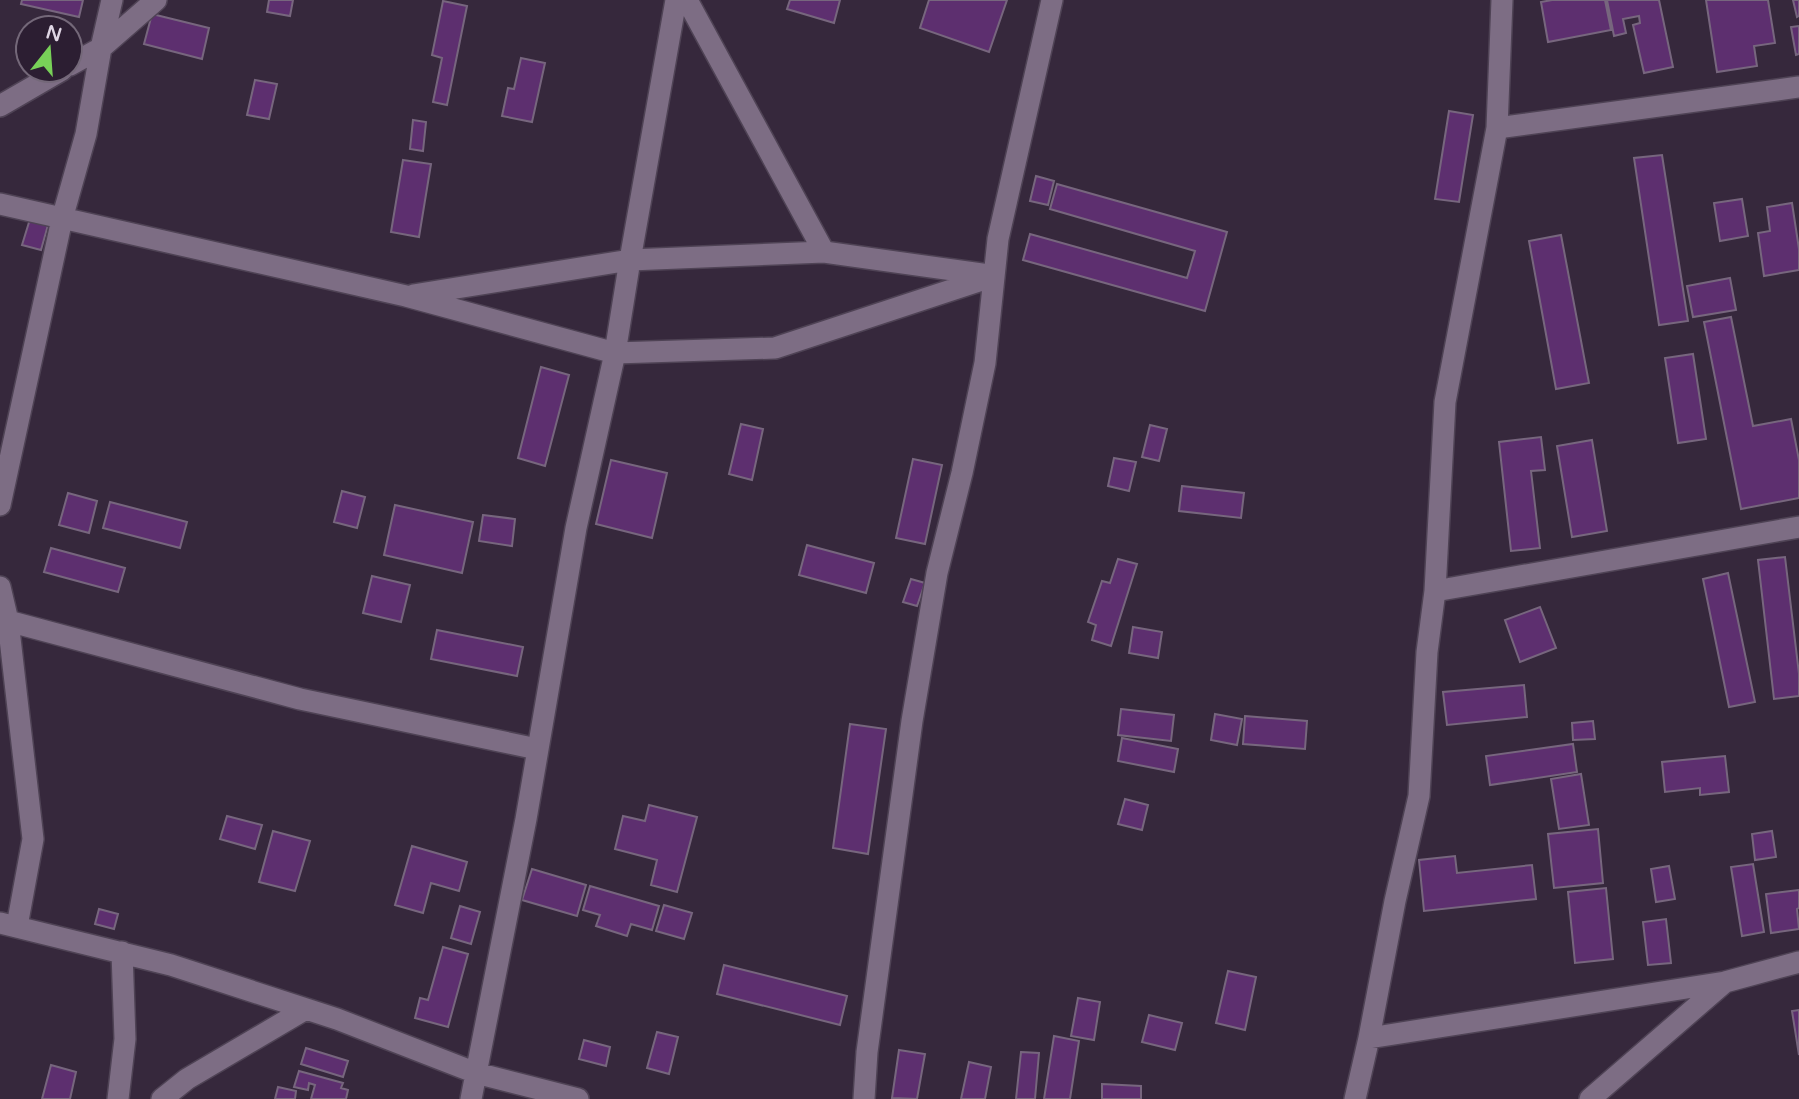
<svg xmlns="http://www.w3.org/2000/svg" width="1799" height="1099" viewBox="0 0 1799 1099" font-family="'Varela Round',sans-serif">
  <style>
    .building { fill: #5d2f6f; stroke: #77667e; stroke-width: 2 }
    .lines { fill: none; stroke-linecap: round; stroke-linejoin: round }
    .minor-casing { stroke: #4f4355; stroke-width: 24 }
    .minor { stroke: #7d6d84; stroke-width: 21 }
  </style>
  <rect width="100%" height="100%" fill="#36283c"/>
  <!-- building -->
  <path class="building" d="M22,0H83L79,17L21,4Z
    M269,0H293L290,16L267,12Z
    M790,0H840L834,23L787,9Z
    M929,0H1007L989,52L920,28Z
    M1552,0H1605L1611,30L1548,42L1541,2Z
    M1607,0H1659L1673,67L1644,73L1633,25L1640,23L1639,16L1623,19L1626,33L1614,36Z
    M1706,0H1768L1775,43L1754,46L1757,66L1717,72Z
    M1793,0H1799V16L1797,17Z
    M443,1L467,6L447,105L433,102L442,58L432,55Z
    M152,14L209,28L202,59L144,44Z
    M1799,26V54L1796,55L1791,27Z
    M521,58L545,63L532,122L502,116L508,88L514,89Z
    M255,80L277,84L269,119L247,115Z
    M1449,111L1473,115L1459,202L1435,199Z
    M413,120L426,122L423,151L410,149Z
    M1662,155L1688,321L1659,325L1634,158Z
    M403,160L431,164L419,237L391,232Z
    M1036,176L1054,181L1048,205L1030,201Z
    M1057,184L1227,232L1205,311L1023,260L1030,234L1187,278L1195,251L1050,209Z
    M1742,199L1748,236L1720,241L1714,203Z
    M1792,203L1799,249V270L1764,276L1758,233L1770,231L1767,207Z
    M30,219L48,225L41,250L22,245Z
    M1561,235L1589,383L1556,389L1529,241Z
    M1730,278L1736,310L1693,317L1687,286Z
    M1731,317L1753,426L1791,419L1799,460V498L1741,509L1704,322Z
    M1693,354L1706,439L1678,443L1665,358Z
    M541,367L569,375L545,466L518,458Z
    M741,424L763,429L752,480L729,474Z
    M1150,425L1167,429L1159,461L1142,457Z
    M1541,437L1545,470L1531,471L1540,548L1511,551L1499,442Z
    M1592,440L1607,531L1572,537L1557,446Z
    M1114,458L1136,462L1129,491L1108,486Z
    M913,459L942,465L925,544L896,538Z
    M611,460L667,473L652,538L596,524Z
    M1182,486L1244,493L1241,518L1179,511Z
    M342,491L365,497L357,528L334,522Z
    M68,493L97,501L89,533L59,525Z
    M110,502L187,522L180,548L103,528Z
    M395,505L473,522L462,573L384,555Z
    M483,515L515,519L512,546L479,541Z
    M807,545L874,563L866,593L799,575Z
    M51,548L125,568L118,592L44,572Z
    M1785,557L1799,674V696L1774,699L1758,560Z
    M1118,559L1137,564L1111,646L1092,640L1096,625L1088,622L1102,581L1110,583Z
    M1728,573L1755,702L1729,707L1703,579Z
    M372,576L410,585L401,622L363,613Z
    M911,579L925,583L917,606L903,602Z
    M1540,607L1556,648L1520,662L1505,620Z
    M1133,627L1162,632L1158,658L1129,653Z
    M437,630L523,647L517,676L431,659Z
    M1524,685L1527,717L1447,725L1443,692Z
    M1121,709L1174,715L1171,741L1118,735Z
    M1215,714L1242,719L1237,745L1211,740Z
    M1245,716L1307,721L1305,749L1243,744Z
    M1593,721L1595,739L1573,740L1572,723Z
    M850,724L886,729L868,854L833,848Z
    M1122,738L1178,749L1174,772L1118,761Z
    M1573,744L1577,772L1490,785L1486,756Z
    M1725,756L1729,792L1700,795V788L1665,792L1662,762Z
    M1581,774L1589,825L1559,829L1551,779Z
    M1125,799L1148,805L1142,830L1118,824Z
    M649,805L697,817L677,892L651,885L657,860L615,849L623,816L645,821Z
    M227,816L262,825L255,849L220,839Z
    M1598,829L1603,883L1554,888L1548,834Z
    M273,831L310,841L295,891L259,882Z
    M1772,831L1776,857L1755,860L1752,834Z
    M412,846L467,862L459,891L431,883L423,913L395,905Z
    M1455,856L1457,873L1532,865L1536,899L1424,911L1419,860Z
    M1753,864L1764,932L1742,936L1731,867Z
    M1669,866L1675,899L1656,902L1651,869Z
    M532,869L586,885L577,916L522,900Z
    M590,886L659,906L652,930L631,924L627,936L596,926L600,915L583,910Z
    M1606,888L1613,959L1575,963L1568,892Z
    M1799,890V908L1797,909L1799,929L1771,933L1766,894Z
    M664,905L692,913L684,939L656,931Z
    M460,906L480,912L471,944L451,938Z
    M99,909L118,914L114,929L95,924Z
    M1666,919L1671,963L1648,965L1643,922Z
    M443,947L468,954L448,1027L415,1018L420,998L428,1000Z
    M724,965L847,996L840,1025L717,994Z
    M1228,971L1256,977L1245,1030L1216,1023Z
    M1078,998L1100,1002L1094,1040L1071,1036Z
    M1799,1010V1055L1792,1011Z
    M1149,1015L1182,1023L1175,1050L1142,1042Z
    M657,1032L678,1037L669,1074L647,1068Z
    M1054,1036L1079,1041L1070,1099H1044Z
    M584,1040L610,1047L606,1066L579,1059Z
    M306,1048L348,1061L343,1077L301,1064Z
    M899,1050L925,1054L917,1099L892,1098Z
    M1021,1052L1039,1053L1035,1099H1016Z
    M969,1062L991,1067L985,1099H961Z
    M51,1065L76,1072L70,1099H42Z
    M299,1071L343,1083L341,1088L348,1090L346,1099H311L315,1085L309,1083L308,1090L294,1087Z
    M1102,1084L1141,1086V1099H1102Z
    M278,1087L296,1091L295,1099H275Z"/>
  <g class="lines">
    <defs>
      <path id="minor" d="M687,0L824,252
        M70,65L101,48L156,0
        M0,106L62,70
        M1497,128L1799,87
        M0,204L406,296L615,353L775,348L994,276
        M413,295L630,260L824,252L989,275
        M0,505L62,219L86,134L101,48L112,0
        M0,587L8,621L300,699L537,749
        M1435,591L1799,527
        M8,621L33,839L17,926
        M0,923L171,965L337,1019L476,1073L578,1099
        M1369,1038L1725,982L1799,962
        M118,1099L125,1039L122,952
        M162,1099L187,1079L306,1009
        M471,1099L526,819L576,528L615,353L630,260L676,0
        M864,1099L867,1052L912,721L937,573L962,473L985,363L998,239L1052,0
        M1355,1099L1369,1038L1395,901L1419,796L1427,652L1435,591L1445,402L1497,128L1502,0
        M1590,1099L1725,982"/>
    </defs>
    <!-- minor casing -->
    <use href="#minor" class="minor-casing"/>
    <!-- minor -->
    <use href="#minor" class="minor"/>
  </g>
  <!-- north arrow -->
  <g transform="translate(49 49) rotate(17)"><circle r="33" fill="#2c1e32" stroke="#746879" stroke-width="2"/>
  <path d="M0-5L12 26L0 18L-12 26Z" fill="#78d158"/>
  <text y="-10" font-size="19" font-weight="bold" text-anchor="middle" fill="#dfd6e4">N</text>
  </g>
</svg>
